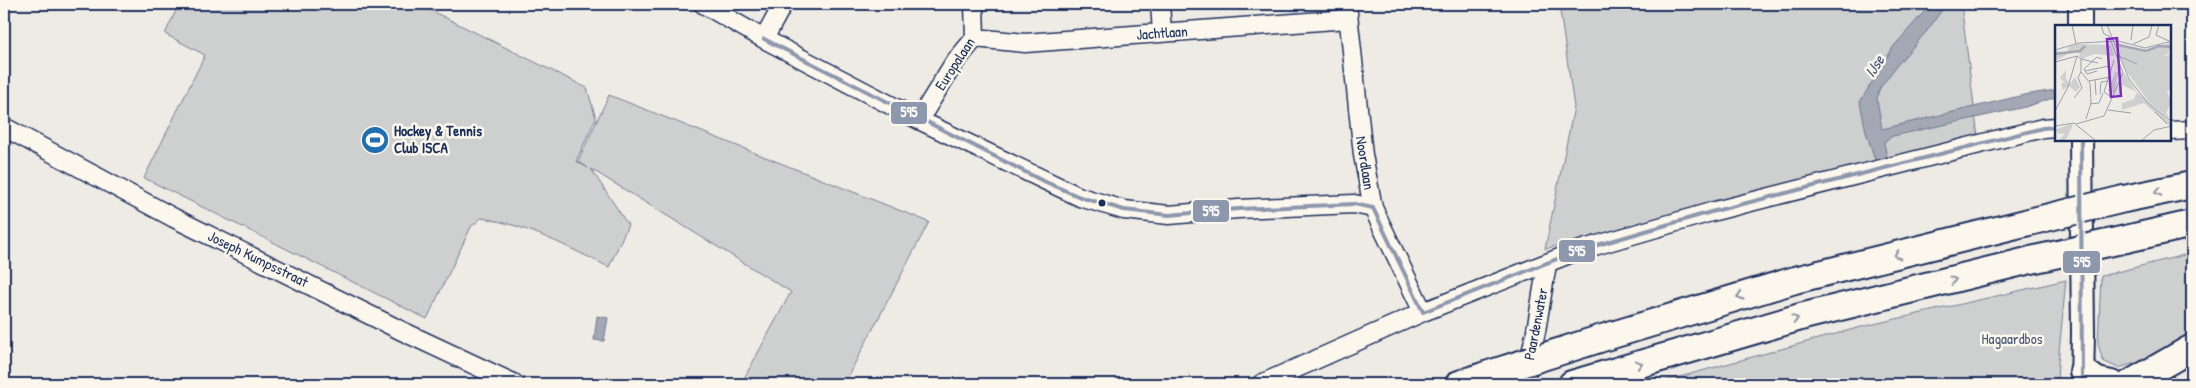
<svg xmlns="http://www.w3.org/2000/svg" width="2196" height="388" viewBox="0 0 2196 388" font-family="'Patrick Hand',sans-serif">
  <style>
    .green { fill: #cecfcf; stroke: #747f96 }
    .water { fill: #a3a8b4; stroke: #6d7892 }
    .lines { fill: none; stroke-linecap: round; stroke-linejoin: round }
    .minor-casing { stroke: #1b2f5e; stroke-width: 21 }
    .major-casing { stroke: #1b2f5e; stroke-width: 26 }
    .highway-casing { stroke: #1b2f5e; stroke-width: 30 }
    .minor { stroke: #fbf7ec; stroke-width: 18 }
    .major { stroke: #fbf7ec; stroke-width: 22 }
    .highway { stroke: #fbf7ec; stroke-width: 26 }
    .highway-bridge-casing { stroke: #1b2f5e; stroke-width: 30; stroke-linecap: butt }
    .highway-bridge { stroke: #fbf7ec; stroke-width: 26 }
    .bus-1-casing { stroke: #fbf7ec; stroke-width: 8 }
    .bus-1 { stroke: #8d97ae; stroke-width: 4 }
    .oneway { stroke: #8b93a5 }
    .bus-dot { fill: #1b2f5e; stroke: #fbf7ec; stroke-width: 2 }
    .labels { text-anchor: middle; stroke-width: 5; stroke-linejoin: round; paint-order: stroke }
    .street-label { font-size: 15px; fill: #1b2f5e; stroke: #fbf7ec }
    .poi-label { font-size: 15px; font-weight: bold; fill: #1b2f5e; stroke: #fbf7ec; text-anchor: start }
    .park-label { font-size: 15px; fill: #48577a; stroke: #fbf7ec }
    .water-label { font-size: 16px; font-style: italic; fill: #445378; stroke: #fbf7ec }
    .inset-river { fill: none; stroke: #a3a8b4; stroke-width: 2.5 }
    .inset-road { fill: none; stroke: #9aa0ae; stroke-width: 1 }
    .view { fill: #7b2cbf; fill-opacity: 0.15; stroke: #7b2cbf; stroke-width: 2.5 }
    .inset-edge { fill: none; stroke: #1b2f5e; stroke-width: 2.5 }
    .line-badge { stroke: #fbf7ec; stroke-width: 2 }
    .badge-label { font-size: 14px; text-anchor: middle; font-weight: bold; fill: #fff }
  </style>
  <rect width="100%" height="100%" fill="#eeebe4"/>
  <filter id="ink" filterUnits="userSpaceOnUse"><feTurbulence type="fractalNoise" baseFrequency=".02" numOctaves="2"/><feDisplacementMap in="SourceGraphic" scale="10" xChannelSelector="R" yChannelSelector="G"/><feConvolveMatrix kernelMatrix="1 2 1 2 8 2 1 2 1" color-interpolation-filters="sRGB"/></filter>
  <g filter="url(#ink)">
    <!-- green -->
    <path class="green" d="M179,4H406L414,8L430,10L587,88L596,118L576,161L588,168L578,161L609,95L929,222L844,384H741L791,292L591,169L628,225L609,267C567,247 528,225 481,218L471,227L427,319L144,178L205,55L165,34Z
      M1559,4H1961L1978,137L1545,249L1574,107Z
      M2192,253V333L2143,361L2118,368L2103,361L2098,344L2101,276Z
      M2066,280L2058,363L2057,384H1654L1861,327Z"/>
    <!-- water -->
    <path class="water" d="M1931,4H1946L1927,31L1897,65L1880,88L1877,99L1882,129L2024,95L2055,90L2056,97L2025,107L1893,136L1886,140L1884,143L1887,157L1875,160L1866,132L1860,102L1894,46Z
      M597,316L608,318L604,341L594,340Z"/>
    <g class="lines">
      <defs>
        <path id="minor" d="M703,4L764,39L919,120L1080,197L1124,210L1169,215L1238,209L1354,204L1373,208
          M1160,4L1162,32
          M1347,4L1363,155L1373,208L1423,312
          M975,38L1025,43L1348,19
          M764,39L783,4
          M919,120L954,63L975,38L974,4
          M4,127L174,218L402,331L515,384
          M2170,131L2192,130
          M1261,384L1423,312L1577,251L1711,212L2043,128L2056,127
          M1524,384L1536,331L1547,264"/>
        <path id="major" d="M2080,4V26
          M2081,140L2083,334L2082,384"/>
        <path id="highway" d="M2124,199L2192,185
          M2126,239L2192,224
          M1599,339L1795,280L2029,222
          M2083,371L2097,381L2111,384
          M1459,384L1486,375
          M1572,384L1804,316L2031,260
          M2129,384L2192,348"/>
      </defs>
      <!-- minor casing -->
      <use href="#minor" class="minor-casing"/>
      <!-- major casing -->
      <use href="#major" class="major-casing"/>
      <!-- highway casing -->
      <use href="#highway" class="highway-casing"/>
      <!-- minor -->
      <use href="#minor" class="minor"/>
      <!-- major -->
      <use href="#major" class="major"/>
      <!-- highway -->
      <use href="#highway" class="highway"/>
      <defs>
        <path id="highway-bridge" d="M2029,222L2124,199
          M2031,260L2126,239
          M1486,375L1599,339"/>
      </defs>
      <!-- highway-bridge casing -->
      <use href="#highway-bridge" class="highway-bridge-casing"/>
      <!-- highway-bridge -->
      <use href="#highway-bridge" class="highway-bridge"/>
      <defs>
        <path id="bus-1" d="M764,39L1039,179L1080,197L1124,210L1169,215L1238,209L1354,204L1373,208
          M2081,140L2082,384
          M1373,208L1423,312
          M1423,312L1577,251L1711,212L2043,128L2056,127"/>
      </defs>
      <!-- bus-1 casing -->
      <use href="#bus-1" class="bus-1-casing"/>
      <!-- bus-1 -->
      <use href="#bus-1" class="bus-1"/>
    </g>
    <!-- one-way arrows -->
    <defs><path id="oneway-chevron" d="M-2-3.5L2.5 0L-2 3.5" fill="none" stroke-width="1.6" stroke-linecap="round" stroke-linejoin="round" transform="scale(1.25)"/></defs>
    <g class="oneway">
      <use href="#oneway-chevron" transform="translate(2158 192) rotate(168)"/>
      <use href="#oneway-chevron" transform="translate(1897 255) rotate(166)"/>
      <use href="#oneway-chevron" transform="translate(1953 280) rotate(-14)"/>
      <use href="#oneway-chevron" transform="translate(1740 296) rotate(164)"/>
      <use href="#oneway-chevron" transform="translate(1795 319) rotate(-16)"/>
      <use href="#oneway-chevron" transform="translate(1639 364) rotate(-17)"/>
    </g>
  </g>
  <!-- icons -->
  <defs>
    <symbol id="stadium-disc" viewBox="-11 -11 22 22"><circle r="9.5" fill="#1f6fb2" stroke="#fbf7ec"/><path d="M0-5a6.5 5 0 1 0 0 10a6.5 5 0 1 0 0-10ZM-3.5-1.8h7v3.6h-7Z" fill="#fff"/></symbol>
  </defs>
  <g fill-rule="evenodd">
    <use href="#stadium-disc" x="359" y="124" width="32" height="32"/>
  </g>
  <!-- markers -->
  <circle class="bus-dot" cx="1102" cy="203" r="4.5"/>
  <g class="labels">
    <!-- street labels -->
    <g class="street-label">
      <text transform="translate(1162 33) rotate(-4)" y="5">Jachtlaan</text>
      <text transform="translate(955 64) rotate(-57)" y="5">Europalaan</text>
      <text transform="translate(1365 163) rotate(81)" y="5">Noordlaan</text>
      <text transform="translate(258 259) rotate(26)" y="5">Joseph Kumpsstraat</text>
      <text transform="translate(1536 324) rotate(-79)" y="5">Paardenwater</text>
    </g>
    <!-- poi labels -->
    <g class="poi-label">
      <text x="394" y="136">Hockey &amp; Tennis<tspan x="394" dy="17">Club ISCA</tspan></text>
    </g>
    <!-- park labels -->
    <g class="park-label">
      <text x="2012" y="344">Hagaardbos</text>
    </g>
    <!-- water labels -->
    <g class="water-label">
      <text transform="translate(1874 66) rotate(-57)" y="6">IJse</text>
    </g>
  </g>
  <!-- overview -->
  <g transform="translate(2055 25)">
    <rect width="116" height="116" fill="#eeebe4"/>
    <path d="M59,17L91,26L116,17V25L112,26L116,28L107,31L116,30V64L112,66L116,78L111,88L116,95L94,77L72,47ZM22,19L56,20L59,31L40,29L26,34L23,26H18L0,36V26L13,27V22ZM11,45V54L15,59L20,52L25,62L21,67L14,61L8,65L6,59L9,57L5,53ZM60,47L69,48L82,67L116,98V102L89,78L67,85V78L79,74L82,67L67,60L66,52L62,51L60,68L53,66ZM15,99L18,100L13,111L9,116H4L10,108L4,109L0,105Z" fill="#cecfcf"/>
    <path class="inset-river" d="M63,20L91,26L104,21L117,22M0,29L25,26L30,21"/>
    <path class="inset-road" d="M17,0L21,19M52,0L74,54L93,78L117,97M104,0L101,10L114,16M76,15L78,0M78,19L94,12L97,0M0,25L24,18L63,16L90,23L117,16M64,31L82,39M26,34V47L35,58L36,78L31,94M26,34L43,38M0,37L22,31L26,34M30,46L54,41M42,46L32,49L29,44L42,32L47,34M40,55L41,70M34,56L55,52M45,69L46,57L53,56M19,73L27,63L23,52L26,47M58,73L49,67L59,35M35,79L44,78L48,68M53,85L76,88M0,86L13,62L22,31M100,87L112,99M21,99L49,91L68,48L54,11L49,9L46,0M0,101L19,98L41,116M86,116L99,105L117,101"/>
    <path class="view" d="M62,13L66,71L56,72L52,14Z"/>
    <rect width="116" height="116" class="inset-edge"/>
  </g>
  <g class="line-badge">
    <rect x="890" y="101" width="38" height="24" rx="5" fill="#8d97ae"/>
    <rect x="1192" y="199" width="38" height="24" rx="5" fill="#8d97ae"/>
    <rect x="1558" y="239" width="38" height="24" rx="5" fill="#8d97ae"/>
    <rect x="2062" y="250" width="39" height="24" rx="5" fill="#8d97ae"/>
  </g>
  <g class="badge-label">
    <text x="909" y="117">595</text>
    <text x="1211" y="216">595</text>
    <text x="1577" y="256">595</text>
    <text x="2082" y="267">595</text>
  </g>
  <!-- margin -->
  <rect width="2196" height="388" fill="none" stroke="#fbf7ec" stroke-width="20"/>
  <rect x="10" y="10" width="2176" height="368" fill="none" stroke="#1b2f5e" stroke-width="2" filter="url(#ink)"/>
</svg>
